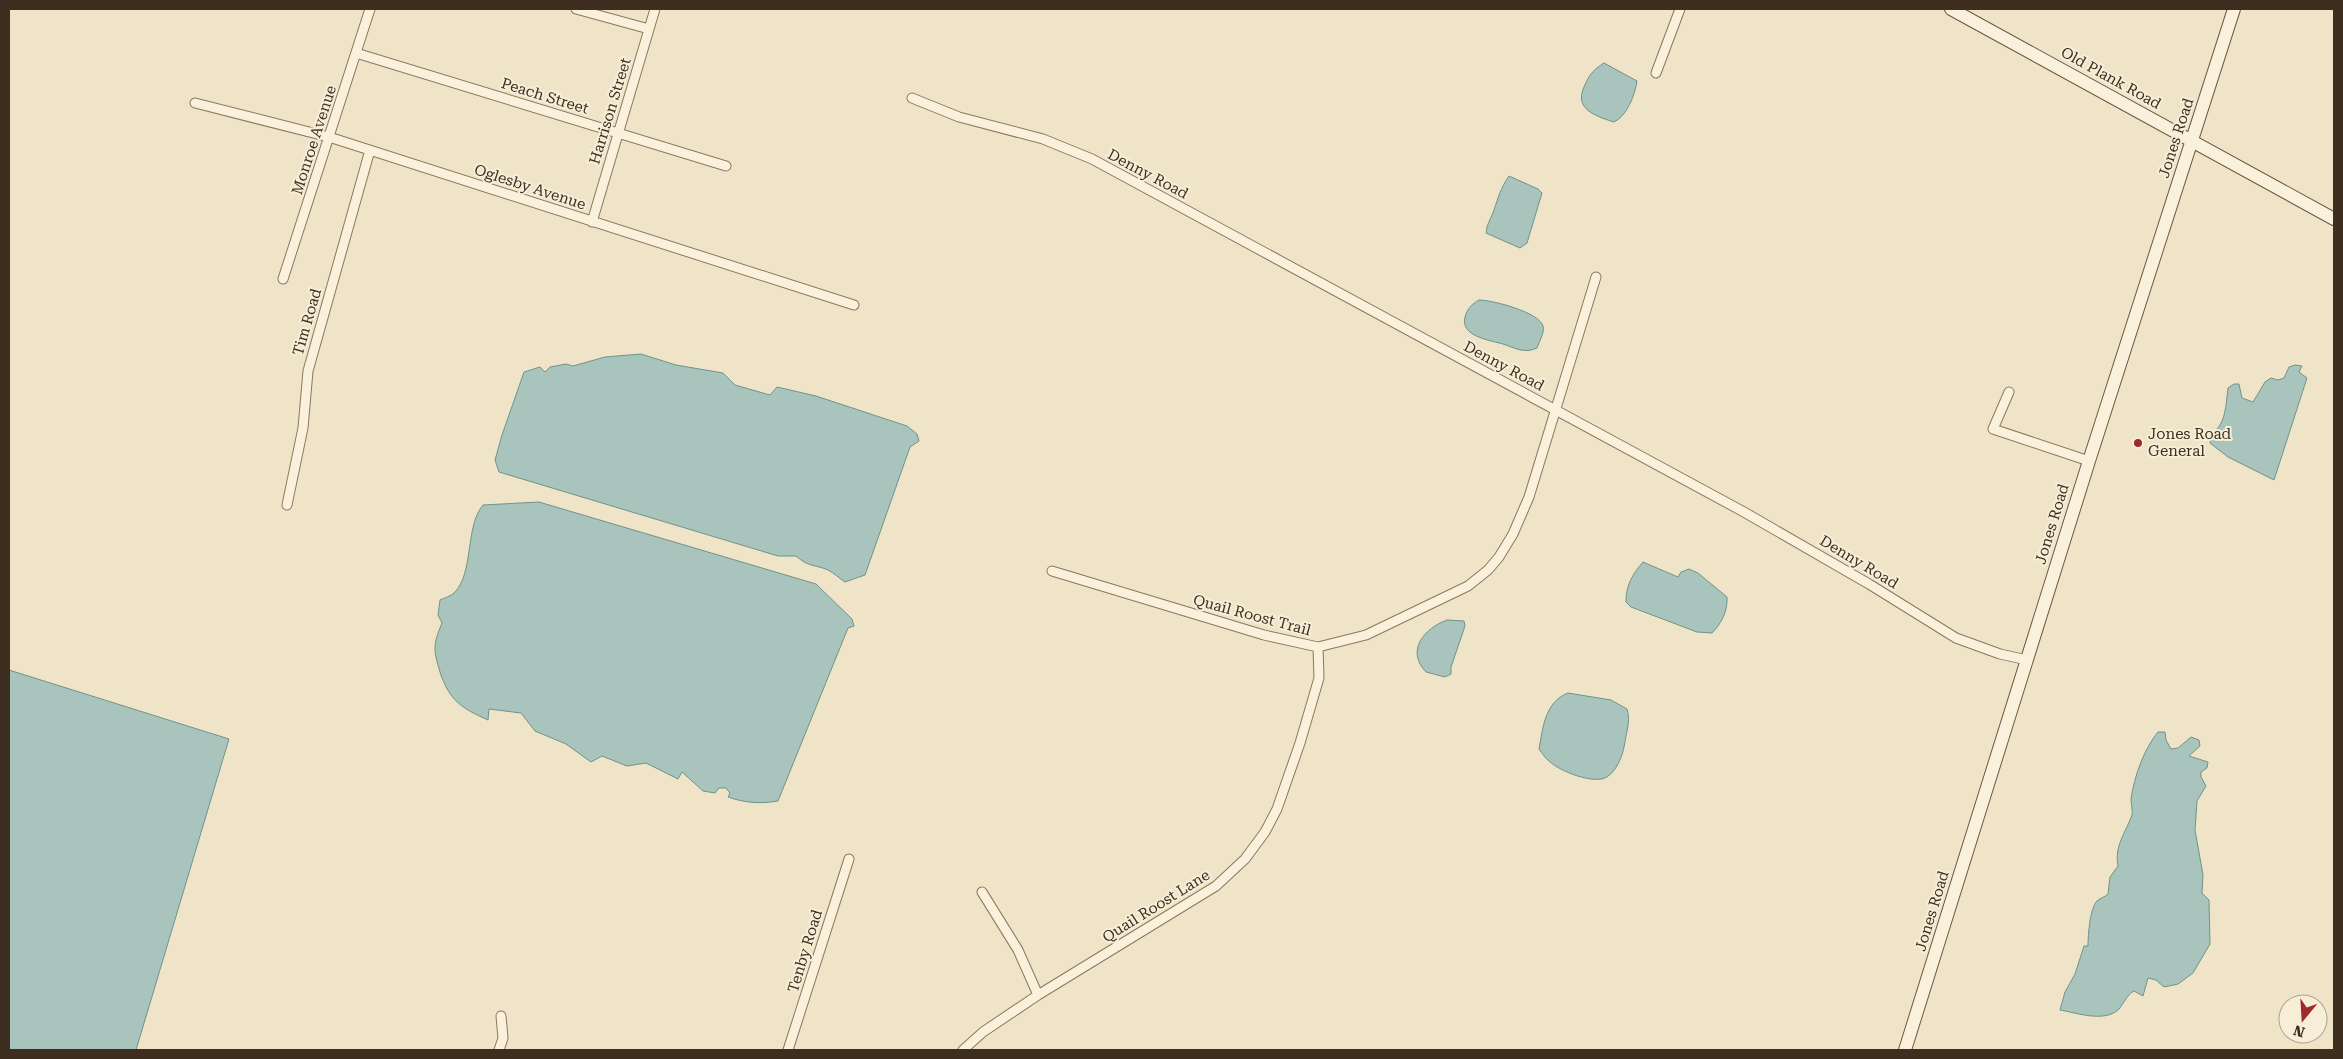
<svg xmlns="http://www.w3.org/2000/svg" width="2343" height="1059" viewBox="0 0 2343 1059" font-family="'Roboto Serif',serif">
  <style>
    .water { fill: #a9c4bc; stroke: #6f938a }
    .lines { fill: none; stroke-linecap: round; stroke-linejoin: round }
    .street-casing { stroke: #8d765c; stroke-width: 11 }
    .secondary-casing { stroke: #6f573f; stroke-width: 14 }
    .street { stroke: #faf1dc; stroke-width: 9 }
    .secondary { stroke: #faf1dc; stroke-width: 12 }
    .poi-dot { fill: #9e2a2b; stroke: #f7eed8; stroke-width: 2 }
    .labels { text-anchor: middle; stroke-width: 4; stroke-linejoin: round; paint-order: stroke }
    .street-label { font-size: 15px; fill: #3d2e20; stroke: #f7eed8 }
    .poi-label { font-size: 15px; fill: #3d2e20; stroke: #f7eed8; text-anchor: start }
  </style>
  <rect width="100%" height="100%" fill="#f0e4c8"/>
  <!-- water -->
  <path class="water" d="M1604,63L1637,81C1635,95 1627,116 1614,122C1595,116 1574,109 1584,87C1589,75 1593,70 1604,63Z
    M1509,176L1538,189L1542,193L1527,243L1520,248L1486,233C1487,223 1491,219 1494,210C1498,198 1501,187 1509,176Z
    M1479,300C1492,300 1539,312 1543,326C1545,332 1539,342 1537,348C1524,354 1515,348 1503,344C1489,340 1457,336 1466,314C1469,307 1472,304 1479,300Z
    M641,354L676,365L723,373L735,385L770,395L777,387L816,396L907,426L917,434L919,441L910,447L865,575L845,582C839,578 834,573 828,570C814,564 810,568 796,556H778L499,472L495,460L502,435L524,372L540,367L545,372L550,367L566,364L573,366L605,357Z
    M2295,365L2302,366L2299,372L2307,378L2274,480L2228,457L2210,443L2212,433C2226,425 2226,403 2228,388L2234,384H2239L2242,398L2253,402L2265,382L2271,378L2278,380L2284,378L2289,367Z
    M539,502L816,584L852,619L854,626L848,628L778,801C760,804 745,803 728,797L730,793L726,788H719L715,793L703,791L682,772L678,779L646,763L627,766L602,756L591,762L566,744L535,731L521,713L489,709L488,720C461,708 449,700 440,672C433,649 433,645 442,623L438,615L440,600C444,598 451,596 454,593C474,574 465,526 483,505Z
    M1643,562L1678,577L1681,572L1689,569L1698,573L1727,597C1728,611 1721,624 1712,633L1697,632L1631,607L1626,602C1626,585 1632,575 1643,562Z
    M1447,620L1464,621L1465,626L1451,667V674L1445,677L1426,672C1405,650 1425,628 1447,620Z
    M9,670L229,739L136,1050H9Z
    M1568,693L1611,700L1627,709C1630,719 1628,726 1626,736C1624,750 1620,768 1607,777C1594,785 1559,771 1549,761C1545,758 1542,753 1539,749C1543,727 1545,702 1568,693Z
    M2158,732H2165L2166,740L2171,749L2178,748L2191,737L2199,740L2200,746L2189,756L2208,762L2207,768L2201,772V777L2206,786L2197,801L2195,830L2203,875L2202,893L2209,900L2210,944L2193,973L2178,984L2164,987L2156,980L2148,978L2143,996L2134,991C2127,995 2124,1003 2119,1009C2105,1023 2077,1013 2060,1010L2065,992L2075,974L2084,946H2088C2088,935 2090,908 2097,901C2100,898 2105,897 2108,894L2110,877L2118,866C2114,846 2126,832 2132,815C2133,810 2131,804 2131,799C2134,777 2144,749 2158,732Z"/>
  <g class="lines">
    <defs>
      <path id="street" d="M576,9L649,29
        M356,53L726,166
        M1656,73L1680,9
        M912,98L959,117L1043,139L1092,159L1744,512L1869,584L1956,638L2000,654L2027,660
        M195,103L329,137L854,305
        M592,222L655,9
        M283,279L370,9
        M2009,392L1993,429L2089,461
        M287,505L303,428L308,371L370,150
        M1052,571L1264,635L1318,647L1366,635L1468,586L1488,570L1499,557L1513,534L1529,497L1596,277
        M982,892L1018,950L1038,995
        M499,1050L503,1038L501,1016
        M788,1050L849,859
        M963,1050L983,1032L1038,995L1216,886L1245,859L1265,832L1277,809L1300,743L1319,678L1318,647"/>
      <path id="secondary" d="M1951,9L2334,219
        M1905,1050L2089,461L2234,9"/>
    </defs>
    <!-- street casing -->
    <use href="#street" class="street-casing"/>
    <!-- secondary casing -->
    <use href="#secondary" class="secondary-casing"/>
    <!-- street -->
    <use href="#street" class="street"/>
    <!-- secondary -->
    <use href="#secondary" class="secondary"/>
  </g>
  <!-- markers -->
  <circle class="poi-dot" cx="2138" cy="443" r="5"/>
  <g class="labels">
    <!-- street labels -->
    <g class="street-label">
      <text transform="translate(2111 78) rotate(29)" y="5">Old Plank Road</text>
      <text transform="translate(545 96) rotate(17)" y="5">Peach Street</text>
      <text transform="translate(610 111) rotate(-73)" y="5">Harrison Street</text>
      <text transform="translate(2176 138) rotate(-72)" y="5">Jones Road</text>
      <text transform="translate(314 140) rotate(-72)" y="5">Monroe Avenue</text>
      <text transform="translate(1148 174) rotate(28)" y="5">Denny Road</text>
      <text transform="translate(530 187) rotate(18)" y="5">Oglesby Avenue</text>
      <text transform="translate(307 322) rotate(-74)" y="5">Tim Road</text>
      <text transform="translate(1504 366) rotate(28)" y="5">Denny Road</text>
      <text transform="translate(2052 524) rotate(-73)" y="5">Jones Road</text>
      <text transform="translate(1859 562) rotate(31)" y="5">Denny Road</text>
      <text transform="translate(1252 615) rotate(15)" y="5">Quail Roost Trail</text>
      <text transform="translate(1156 906) rotate(-32)" y="5">Quail Roost Lane</text>
      <text transform="translate(1932 911) rotate(-73)" y="5">Jones Road</text>
      <text transform="translate(805 951) rotate(-73)" y="5">Tenby Road</text>
    </g>
    <!-- poi labels -->
    <g class="poi-label">
      <text x="2148" y="439">Jones Road<tspan x="2148" dy="17">General</tspan></text>
    </g>
  </g>
  <!-- border -->
  <rect width="2343" height="1059" fill="none" stroke="#3d2e20" stroke-width="20"/>
  <!-- north arrow -->
  <g transform="translate(2303 1019) rotate(198)"><circle r="24" fill="#f7eed8" stroke="#ada18e"/>
  <path d="M0-4L9 19L0 12L-9 19Z" fill="#9e2a2b"/>
  <text y="-8" font-size="14" font-weight="bold" text-anchor="middle" fill="#3d2e20">N</text>
  </g>
</svg>
